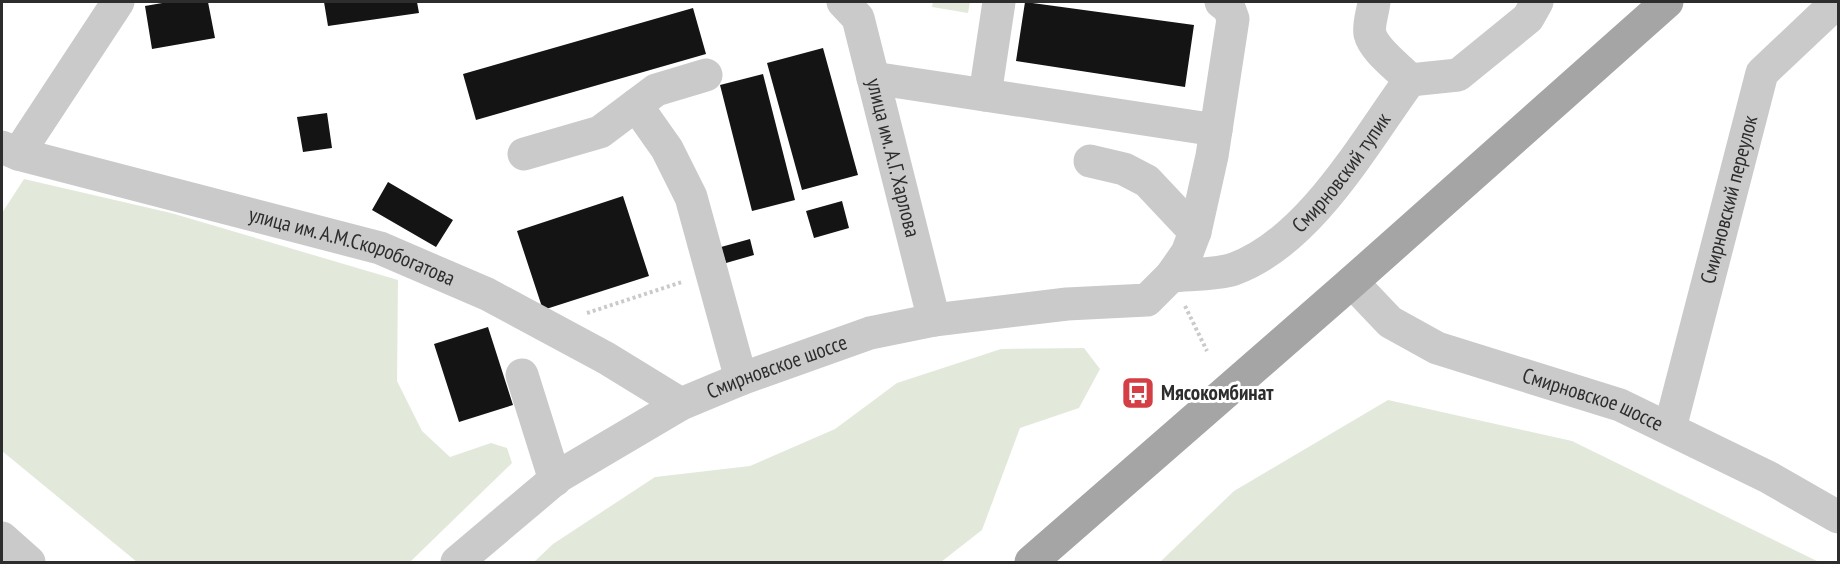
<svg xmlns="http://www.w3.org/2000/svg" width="1840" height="564" viewBox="0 0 1840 564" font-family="'PT Sans Narrow',sans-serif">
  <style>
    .green { fill: #e2e9db }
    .building { fill: #141414 }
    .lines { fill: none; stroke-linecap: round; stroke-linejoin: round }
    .path { stroke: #cacaca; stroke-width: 4; stroke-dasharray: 3 3; stroke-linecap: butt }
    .minor { stroke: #cacaca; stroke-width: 33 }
    .major { stroke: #a5a5a5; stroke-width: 33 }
    .labels { text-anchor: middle; stroke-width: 6; stroke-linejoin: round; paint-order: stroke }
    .street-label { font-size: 21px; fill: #2d2d2d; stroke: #fff }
    .poi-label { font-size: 21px; font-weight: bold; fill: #2d2d2d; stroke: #fff; text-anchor: start }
  </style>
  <rect width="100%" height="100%" fill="#fff"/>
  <!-- green -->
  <path class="green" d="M933,2H970L968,13L932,7Z
    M24,179L171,213L398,280L397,381L422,431L450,457L491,443L507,448L512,463L410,562H137L2,451V213Z
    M1084,348L1100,369L1079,408L1020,428L982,530L941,562H534L553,544L655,477L750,466L835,429L897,383L1001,349Z
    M1388,400L1572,441L1819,562H1160L1234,491Z"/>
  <!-- building -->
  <path class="building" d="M168,2H208L215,38L152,49L145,6Z
    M324,2H417L419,13L328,26Z
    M1025,2L1194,25L1185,87L1016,61Z
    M693,8L706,54L476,120L463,74Z
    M823,48L858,175L802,190L767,63Z
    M763,74L795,200L752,211L720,85Z
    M327,113L332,148L303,152L297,117Z
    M388,182L453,220L436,247L372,210Z
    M623,196L649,276L543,310L517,231Z
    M842,201L849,228L814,238L806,211Z
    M750,239L754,255L726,263L721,247Z
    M488,327L513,405L459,422L434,344Z"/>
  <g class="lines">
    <!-- path -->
    <path class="path" d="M1185,306L1207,351
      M587,313L682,282"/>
    <!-- minor -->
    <g class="minor">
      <path id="s1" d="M843,2L858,18L934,320"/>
      <path d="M873,78L1216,130"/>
      <path d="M1410,80L1458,75L1528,18L1537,2"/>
      <path d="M985,95L999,2"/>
      <path d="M636,105L667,149L691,197L741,379"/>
      <path id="s2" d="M2,147L18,154L380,248L487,294L606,358L681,404"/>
      <path d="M18,154L118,2"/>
      <path d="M524,154L600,132L656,90L706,75"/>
      <path d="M1090,161L1124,169L1147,181L1195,232"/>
      <path id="s3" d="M1171,276C1190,274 1216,275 1234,269C1310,241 1364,143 1410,80C1398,67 1374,50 1370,34C1368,25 1373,11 1374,2"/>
      <path id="s4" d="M1352,282L1390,322L1437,348L1620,405L1768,477L1838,517"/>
      <path d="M522,375L555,480"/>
      <path id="s5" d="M1670,428L1762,73L1837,2"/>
      <path d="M2,538L29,562"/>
      <path id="s6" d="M457,562L559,476L681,404L741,379L870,333L934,320L1067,304L1147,300L1171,276L1187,253L1195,232L1212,156L1233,19L1229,8L1221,2"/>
    </g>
    <!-- major -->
    <path class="major" d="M1031,562L1352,282L1667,2"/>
  </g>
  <!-- icons -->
  <defs>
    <symbol id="bus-square" viewBox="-11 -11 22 22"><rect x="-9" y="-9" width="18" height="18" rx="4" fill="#d43e45" stroke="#fff"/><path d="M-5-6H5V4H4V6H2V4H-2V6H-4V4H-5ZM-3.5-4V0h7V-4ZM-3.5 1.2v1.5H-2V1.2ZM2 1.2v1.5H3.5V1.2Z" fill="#fff"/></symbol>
  </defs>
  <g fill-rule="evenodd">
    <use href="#bus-square" x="1119" y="374" width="38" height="38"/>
  </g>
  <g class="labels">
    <!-- street labels -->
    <g class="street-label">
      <text dy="7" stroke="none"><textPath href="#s1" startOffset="166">улица им. А.Г. Харлова</textPath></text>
      <text dy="7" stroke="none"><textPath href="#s3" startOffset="210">Смирновский тупик</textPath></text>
      <text dy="7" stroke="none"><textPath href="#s5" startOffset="236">Смирновский переулок</textPath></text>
      <text dy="7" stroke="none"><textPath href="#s2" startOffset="364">улица им. А.М.Скоробогатова</textPath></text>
      <text dy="7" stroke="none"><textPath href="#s6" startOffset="378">Смирновское шоссе</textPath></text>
      <text dy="7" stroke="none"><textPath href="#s4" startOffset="273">Смирновское шоссе</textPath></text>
    </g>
    <!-- poi labels -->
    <g class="poi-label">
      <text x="1161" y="400">Мясокомбинат</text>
    </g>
  </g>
  <!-- border -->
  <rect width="1840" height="564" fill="none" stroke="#2d2d2d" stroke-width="6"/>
</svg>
